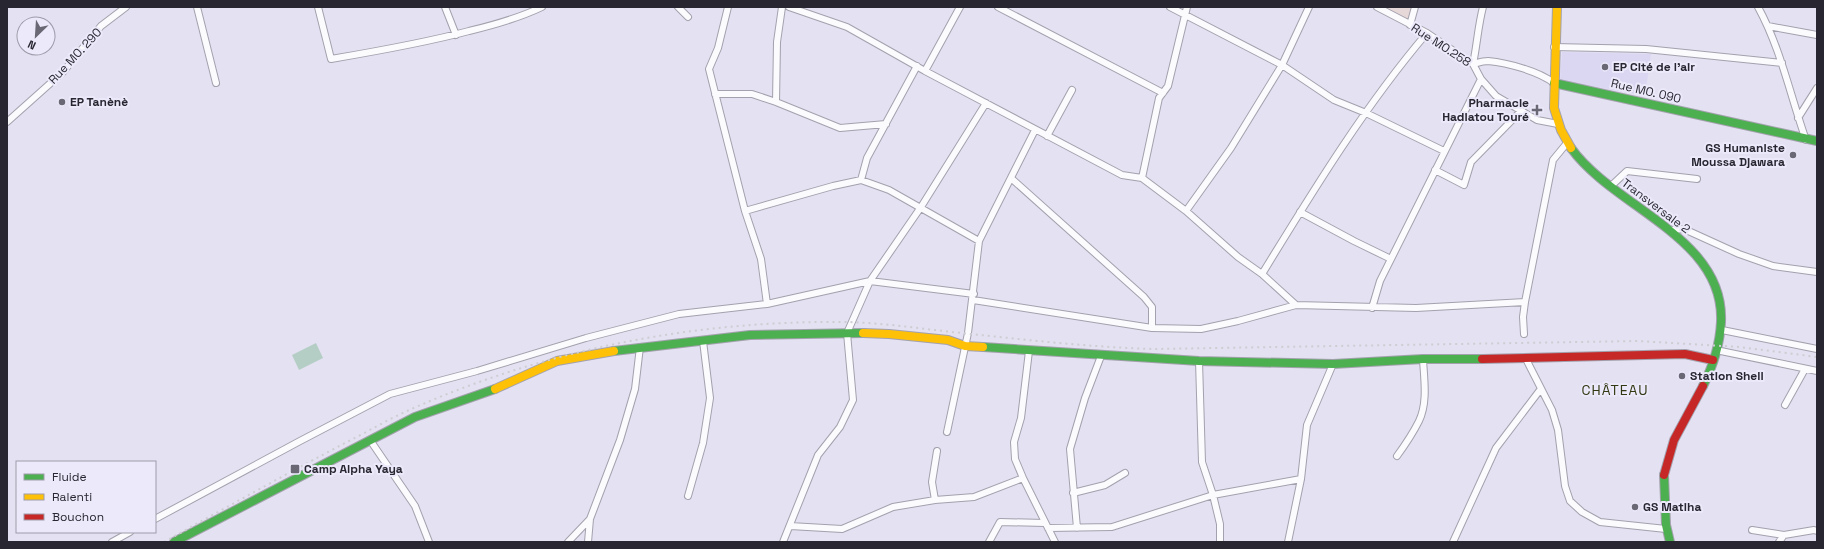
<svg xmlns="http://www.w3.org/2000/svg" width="1824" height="549" viewBox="0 0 1824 549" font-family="'Space Grotesk',sans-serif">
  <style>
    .built { fill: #dbd7f3 }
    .medical { fill: #e6d7d9 }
    .pitch { fill: #b5cec5 }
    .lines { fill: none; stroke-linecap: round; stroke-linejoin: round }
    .street-casing { stroke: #a3a1ad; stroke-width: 8 }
    .fast-casing { stroke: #a3a1ad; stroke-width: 10 }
    .slow-casing { stroke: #a3a1ad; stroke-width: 10 }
    .jam-casing { stroke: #a3a1ad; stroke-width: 10 }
    .street { stroke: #fbfafd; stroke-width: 6 }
    .fast { stroke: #4caf50; stroke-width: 8 }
    .slow { stroke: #ffc107; stroke-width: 8 }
    .jam { stroke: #c62828; stroke-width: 8 }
    .rail { stroke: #cecdd2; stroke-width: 2; stroke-dasharray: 2 4; stroke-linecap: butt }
    .poi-dot { fill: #6a6875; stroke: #ece9fb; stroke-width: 1.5 }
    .labels { text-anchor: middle; stroke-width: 4; stroke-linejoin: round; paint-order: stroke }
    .street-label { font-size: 12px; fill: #282731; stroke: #ece9fb }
    .poi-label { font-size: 12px; font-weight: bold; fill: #282731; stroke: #ece9fb; text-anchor: start }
    .quarter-label { font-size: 14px; letter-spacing: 1px; fill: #323811; stroke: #ece9fb }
  </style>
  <rect width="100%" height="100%" fill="#e4e1f2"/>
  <!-- built -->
  <path class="built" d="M1562,52L1651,54L1645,96L1560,80Z"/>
  <!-- medical -->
  <path class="medical" d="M1385,7H1413L1410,22Z"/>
  <!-- pitch -->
  <path class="pitch" d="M316,343L323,358L299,370L292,355Z"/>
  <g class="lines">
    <defs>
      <path id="street" d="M197,7L216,83
        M318,7L331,59C378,51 424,43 469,31C494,25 519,18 542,7
        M445,7L456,35
        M678,7L688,17
        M728,7L718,48L709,69L745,211L761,259L767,304
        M789,7L847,27L925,71L1122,175L1142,178L1186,211L1238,257L1262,274L1296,305
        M998,7L1163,93
        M1170,7L1282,65L1334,100L1366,113L1444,151
        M1377,7L1427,33L1473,64L1481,79L1496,96L1537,120L1558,124
        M1483,7C1478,26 1477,45 1473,64C1477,63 1483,61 1488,61C1508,63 1538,71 1554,83
        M1758,7C1781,49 1790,95 1806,140
        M1410,25L1415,7
        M1768,26L1817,35
        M1554,47L1646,49L1782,63
        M925,71L960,7
        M715,94H752L776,102L840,128L886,124
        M776,102L777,42L782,7
        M1798,118L1817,88
        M7,122L63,72L101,26L126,7
        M1047,136L1072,90
        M1435,170L1464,185L1471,162L1521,111
        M1142,178L1159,98L1168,86L1187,7
        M1012,179L1144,297L1152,307V328
        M861,180L867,158L917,66
        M1610,187L1627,171L1697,179
        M745,211L833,186L861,180L889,190L979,241
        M1186,211L1231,148L1282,65L1309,7
        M1300,212L1354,241L1391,259
        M1671,230L1684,229L1739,254L1773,266L1817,272
        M1262,274C1313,191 1364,107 1427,33
        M973,300L1152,328L1201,329L1238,321L1296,305L1416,308L1525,302L1553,160L1567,143
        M1372,308L1380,281L1481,79
        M1722,330L1817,349
        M1524,334L1523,317L1525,302
        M1716,350L1817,371
        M1029,351L1021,418L1014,442L1015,459L1023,478L1055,542
        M1526,359L1552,410L1558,430L1565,486L1570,501L1582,512L1600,522L1666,529
        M1199,361L1202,462L1213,495L1220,524V542
        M1785,405L1805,369
        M947,432L968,333L979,241L1035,130
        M370,440L415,506L429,542
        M1397,456C1405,445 1413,433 1419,421C1428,402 1424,379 1423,359
        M1073,493L1105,485L1125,473
        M688,496L703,443L710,398L703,341
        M935,500L932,482L937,451
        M155,519L300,441L390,394L477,371L586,338L679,314L767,304L870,281L974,294
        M790,526L842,529L893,507L935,500L974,497L1023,478
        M1048,528L1112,527L1213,495L1301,479
        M1077,528L1070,449L1085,398L1101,356
        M1752,530L1784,535
        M112,542L130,532
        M568,542L590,519L620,440L635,389L640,347
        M588,542L590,519
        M783,542L818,455L840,427L853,400L847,333L870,281L921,207L986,103
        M989,542L1000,522L1045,523
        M1288,542L1301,479L1307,425L1333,364
        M1453,542L1496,448L1540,390
        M1779,542L1784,535L1814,530L1817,531"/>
      <path id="fast" d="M1554,83L1817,141
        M1571,148C1614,208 1725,237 1721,322C1720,344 1713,366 1703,386
        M983,347L1199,361L1333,364L1423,359H1482
        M614,351L750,335L863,333
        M1664,475L1666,525L1670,542
        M174,542L415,417L495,389"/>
      <path id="slow" d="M1557,7L1554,108L1561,130L1571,148
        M863,333L889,334L948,340L965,346L983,347
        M495,389L557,361L614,351"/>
      <path id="jam" d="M1482,359L1685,354L1713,360
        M1664,475L1674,440L1703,386"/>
    </defs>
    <!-- street casing -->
    <use href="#street" class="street-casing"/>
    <!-- fast casing -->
    <use href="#fast" class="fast-casing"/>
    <!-- slow casing -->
    <use href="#slow" class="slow-casing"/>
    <!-- jam casing -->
    <use href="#jam" class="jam-casing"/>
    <!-- street -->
    <use href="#street" class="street"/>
    <!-- fast -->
    <use href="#fast" class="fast"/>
    <!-- slow -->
    <use href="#slow" class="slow"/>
    <!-- jam -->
    <use href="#jam" class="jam"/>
    <!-- rail -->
    <path class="rail" d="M164,542C225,508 286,474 347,442C367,432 387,420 407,411C545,349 697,320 848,322C882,323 917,328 952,332C1019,339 1086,347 1154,349L1638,341L1740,347L1817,357"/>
  </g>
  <!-- markers -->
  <g class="poi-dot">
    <circle cx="1605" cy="67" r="4"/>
    <circle cx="62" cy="102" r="4"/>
    <path d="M1535 104h4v4h4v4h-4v4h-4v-4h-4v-4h4z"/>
    <circle cx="1793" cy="155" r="4"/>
    <circle cx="1682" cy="376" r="4"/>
    <rect x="290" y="464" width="10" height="10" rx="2"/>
    <circle cx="1635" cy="507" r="4"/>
  </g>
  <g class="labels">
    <!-- street labels -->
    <g class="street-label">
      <text transform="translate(1441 45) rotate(33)" y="4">Rue MO.258</text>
      <text transform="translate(75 56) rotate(-47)" y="4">Rue MO. 290</text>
      <text transform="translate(1646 91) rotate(13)" y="4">Rue MO. 090</text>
      <text transform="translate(1656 206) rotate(37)" y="4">Transversale 2</text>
    </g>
    <!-- poi labels -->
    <g class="poi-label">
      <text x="1613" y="71">EP Cité de l'air</text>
      <text x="70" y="106">EP Tanènè</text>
      <text x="1529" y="107" text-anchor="end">Pharmacie<tspan x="1529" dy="14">Hadiatou Touré</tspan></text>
      <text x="1785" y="152" text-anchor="end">GS Humaniste<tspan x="1785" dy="14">Moussa Djawara</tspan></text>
      <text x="1690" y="380">Station Shell</text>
      <text x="304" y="473">Camp Alpha Yaya</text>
      <text x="1643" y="511">GS Matiha</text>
    </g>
    <!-- quarter labels -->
    <g class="quarter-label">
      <text x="1615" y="395">CHÂTEAU</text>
    </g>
  </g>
  <!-- border -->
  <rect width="1824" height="549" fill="none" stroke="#282731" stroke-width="16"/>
  <!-- legend -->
  <rect x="16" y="461" width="140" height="72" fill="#ece9fb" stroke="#9e9baa"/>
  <rect x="24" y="474" width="20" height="6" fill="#4caf50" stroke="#9e9baa"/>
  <text x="52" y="481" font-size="12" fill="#282731">Fluide</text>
  <rect x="24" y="494" width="20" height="6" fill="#ffc107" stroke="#9e9baa"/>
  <text x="52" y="501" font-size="12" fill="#282731">Ralenti</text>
  <rect x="24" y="514" width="20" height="6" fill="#c62828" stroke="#9e9baa"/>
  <text x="52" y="521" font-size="12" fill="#282731">Bouchon</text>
  <!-- north arrow -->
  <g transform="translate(36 36) rotate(205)"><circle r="19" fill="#ece9fb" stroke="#9e9baa"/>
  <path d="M0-3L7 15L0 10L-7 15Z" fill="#6a6875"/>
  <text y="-6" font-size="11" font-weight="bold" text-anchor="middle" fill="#282731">N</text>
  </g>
</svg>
